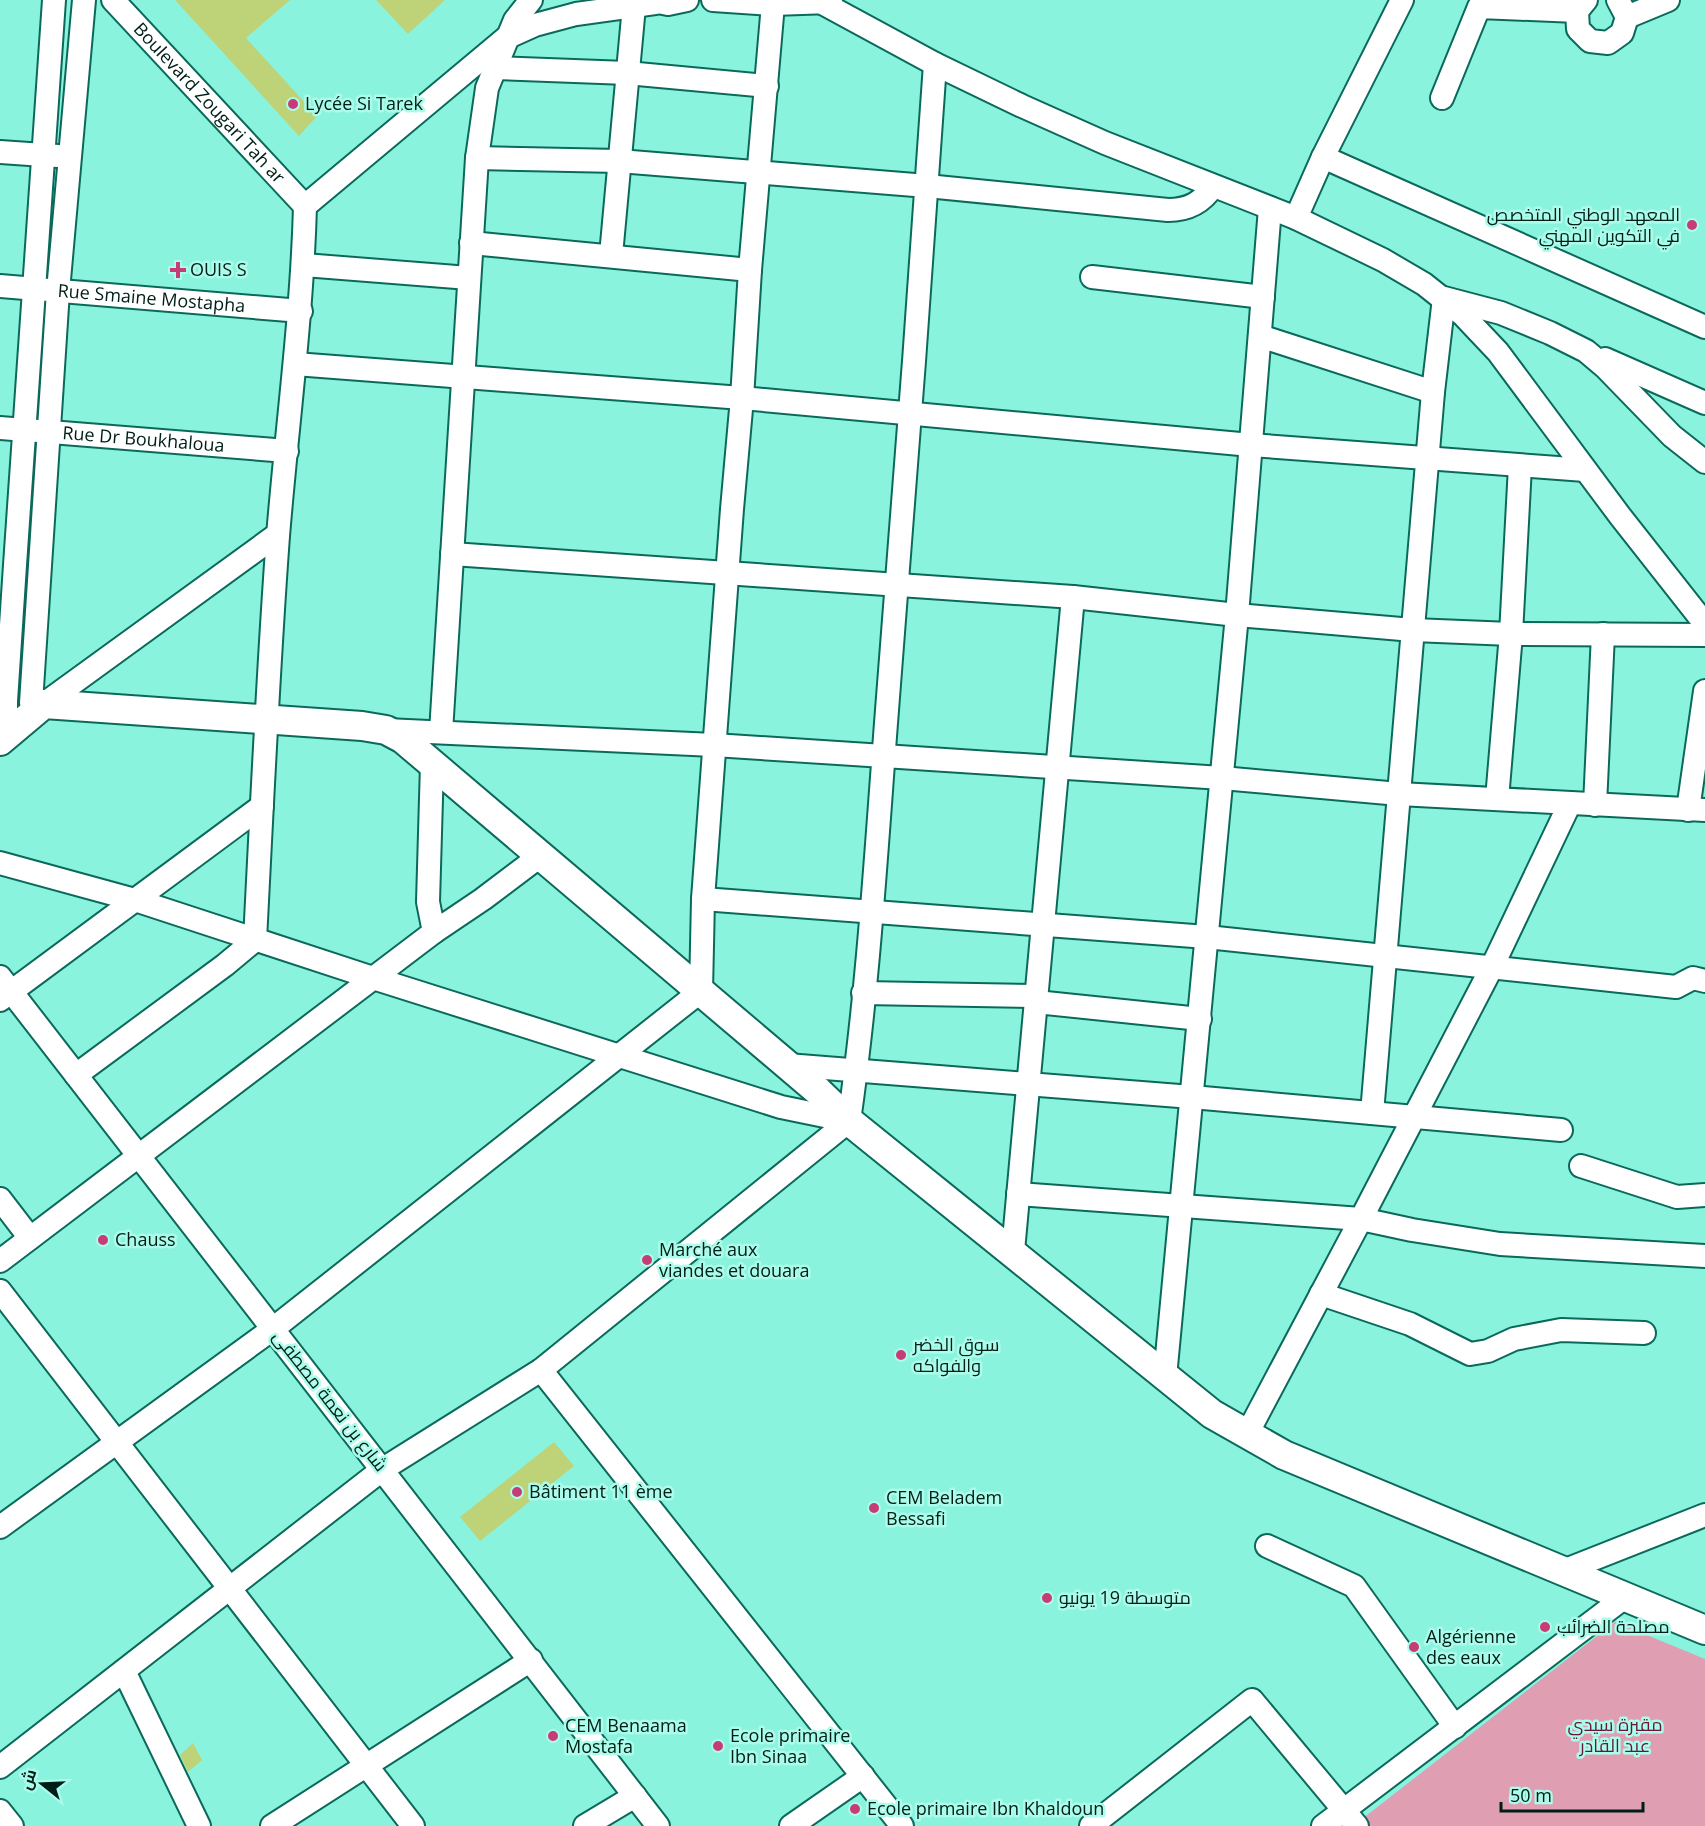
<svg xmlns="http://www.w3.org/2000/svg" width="1705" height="1826" viewBox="0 0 1705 1826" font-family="'Open Sans',Cairo,sans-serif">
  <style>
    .green { fill: #df9eb1 }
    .building { fill: #bed378 }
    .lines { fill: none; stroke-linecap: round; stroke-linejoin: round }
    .minor-casing { stroke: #0b695b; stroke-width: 26 }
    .major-casing { stroke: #0b695b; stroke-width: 32 }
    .minor { stroke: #fff; stroke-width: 22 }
    .major { stroke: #fff; stroke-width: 28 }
    .poi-dot { fill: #c63c75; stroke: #abfcea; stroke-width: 2 }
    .labels { text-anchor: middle; stroke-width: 5; stroke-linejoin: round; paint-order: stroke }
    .street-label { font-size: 18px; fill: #001e18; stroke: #abfcea }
    .poi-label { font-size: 18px; fill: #001e18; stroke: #abfcea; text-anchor: start }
    .park-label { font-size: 18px; fill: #671538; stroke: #abfcea }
  </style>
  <rect width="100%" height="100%" fill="#8af3de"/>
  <!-- green -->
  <path class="green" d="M1615,1622L1705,1659V1826H1353Z"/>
  <!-- building -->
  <path class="building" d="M175,0H290L246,38L317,116L299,136Z
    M376,0H445L408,34Z
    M554,1442L574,1466L480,1541L460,1517Z
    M193,1743L202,1760L188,1772L180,1755Z"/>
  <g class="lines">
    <defs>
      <g id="minor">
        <path id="s1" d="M113,0L305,206"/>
        <path d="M648,0L668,4L687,0"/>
        <path d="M713,0L773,4L831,2"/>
        <path d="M817,0L935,64L1022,106L1105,143L1296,218L1383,260L1424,284L1463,315L1498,352L1620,516L1705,624"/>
        <path d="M1586,0L1577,11L1578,29L1590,41L1608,43L1622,33L1627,17L1618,0"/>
        <path d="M1627,17L1668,0"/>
        <path d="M495,68L627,73L767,86"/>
        <path d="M1442,98L1479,7L1577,11"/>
        <path d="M0,152L58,156"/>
        <path d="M1323,157L1705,327"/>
        <path d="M477,158L619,161L927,186L1168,210C1188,210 1202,203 1213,186"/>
        <path d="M1296,218L1323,157L1402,0"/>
        <path d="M471,243L750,270"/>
        <path d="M611,255L634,6"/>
        <path d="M304,265L469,278"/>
        <path d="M1092,277L1263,297"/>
        <path id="s2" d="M0,286L301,311"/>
        <path d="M1260,336L1433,392"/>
        <path d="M1605,359L1705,403"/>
        <path d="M295,364L742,398L1251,445L1585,470"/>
        <path id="s3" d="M0,428L287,451"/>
        <path d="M452,554L1073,597L1237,615L1413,630L1511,634L1705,635"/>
        <path d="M31,703L58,291L84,0"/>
        <path d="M37,704H44L278,534"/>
        <path d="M386,730L714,745L1222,778L1399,794L1705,810"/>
        <path d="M441,732L477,158L487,88L515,20L531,0"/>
        <path d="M6,737V701L15,565L54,0"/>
        <path d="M432,764L428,902L434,932L483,899L540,856"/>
        <path d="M1497,799L1511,634L1520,466"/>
        <path d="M1595,805L1603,634"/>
        <path d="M1688,810L1705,691"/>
        <path d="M0,863L135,900L373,978L781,1107L849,1121"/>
        <path d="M703,899L1207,937L1676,987L1693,978L1705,981"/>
        <path d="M0,977L658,1826"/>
        <path d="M863,993L1036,996"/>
        <path d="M0,1000L262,806"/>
        <path d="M1036,1002L1200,1019"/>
        <path d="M787,1065L1192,1097L1561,1130"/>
        <path d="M76,1075L225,965L255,940C262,805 268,671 278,536C287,426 302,317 305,206L506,38L535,25L576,14L655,3"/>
        <path d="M1372,1113L1433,392L1444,298L1501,313L1550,333L1586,351L1605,367L1672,436L1705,462"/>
        <path d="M1581,1166L1677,1197L1705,1195"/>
        <path d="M1018,1194L1361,1219L1492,967L1570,803"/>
        <path d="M0,1199L30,1238"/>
        <path d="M1013,1251L1073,597"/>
        <path d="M0,1261L434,932"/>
        <path d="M0,1291L413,1826"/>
        <path d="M1321,1294L1410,1324L1470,1354L1488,1351L1514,1339L1561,1330L1644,1333"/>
        <path d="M541,1370L902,1826"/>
        <path d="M1165,1377L1237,615L1270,208"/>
        <path d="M1247,1434L1361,1219L1412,1230L1500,1244L1705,1256"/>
        <path d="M0,1527L274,1328L701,991L703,899L732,509L742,398L750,270L773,4"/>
        <path d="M1267,1546L1354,1586L1455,1727"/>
        <path d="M1563,1571L1705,1515"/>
        <path d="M124,1671L199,1826"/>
        <path d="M0,1767L383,1469L541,1370L849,1121C868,989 876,855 886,723C904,503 920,284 935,64"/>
        <path d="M0,1811L12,1826"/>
        <path d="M272,1826L531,1660"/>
        <path d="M585,1826L635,1796"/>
        <path d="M791,1826L863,1776"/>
        <path d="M1091,1826L1252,1700L1357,1826"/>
        <path d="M1323,1826L1625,1597"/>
      </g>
      <path id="major" d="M0,741L44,704L362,726L386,730L403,739L818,1091L849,1121L1212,1414L1284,1455L1705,1630"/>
    </defs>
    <!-- minor casing -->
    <use href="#minor" class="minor-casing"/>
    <!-- major casing -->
    <use href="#major" class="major-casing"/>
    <!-- minor -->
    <use href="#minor" class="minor"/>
    <!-- major -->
    <use href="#major" class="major"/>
  </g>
  <!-- markers -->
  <g class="poi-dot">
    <circle cx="293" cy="104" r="6"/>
    <circle cx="1692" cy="225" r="6"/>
    <path d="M175 261h6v6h6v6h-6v6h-6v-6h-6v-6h6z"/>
    <circle cx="103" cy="1240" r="6"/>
    <circle cx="647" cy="1260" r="6"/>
    <circle cx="901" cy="1355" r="6"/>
    <circle cx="517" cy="1492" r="6"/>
    <circle cx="874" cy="1508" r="6"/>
    <circle cx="1047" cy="1598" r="6"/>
    <circle cx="1545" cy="1627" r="6"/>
    <circle cx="1414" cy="1647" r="6"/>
    <circle cx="553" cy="1736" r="6"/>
    <circle cx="718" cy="1746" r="6"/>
    <circle cx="855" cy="1809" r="6"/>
  </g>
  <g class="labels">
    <!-- street labels -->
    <g class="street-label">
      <text dy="6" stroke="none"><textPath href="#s1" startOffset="141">Boulevard Zougari Tah ar</textPath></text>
      <text dy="6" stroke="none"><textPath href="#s2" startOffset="152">Rue Smaine Mostapha</textPath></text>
      <text dy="6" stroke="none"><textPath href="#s3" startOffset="144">Rue Dr Boukhaloua</textPath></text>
      <text transform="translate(330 1401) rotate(52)" y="6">شارع بن نعمة مصطفى</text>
    </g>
    <!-- poi labels -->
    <g class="poi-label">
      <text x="305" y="110">Lycée Si Tarek</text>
      <text x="1680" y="221" text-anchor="end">المعهد الوطني المتخصص<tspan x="1680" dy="21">في التكوين المهني</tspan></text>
      <text x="190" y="276">OUIS S</text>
      <text x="115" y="1246">Chauss</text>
      <text x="659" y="1256">Marché aux<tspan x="659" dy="21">viandes et douara</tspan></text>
      <text x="913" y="1351">سوق الخضر<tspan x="913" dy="21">والفواكه</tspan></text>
      <text x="529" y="1498">Bâtiment 11 ème</text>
      <text x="886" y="1504">CEM Beladem<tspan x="886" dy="21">Bessafi</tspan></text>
      <text x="1059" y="1604">متوسطة 19 يونيو</text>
      <text x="1557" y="1633">مصلحة الضرائب</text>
      <text x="1426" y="1643">Algérienne<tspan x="1426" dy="21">des eaux</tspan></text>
      <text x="565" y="1732">CEM Benaama<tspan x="565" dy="21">Mostafa</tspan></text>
      <text x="730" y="1742">Ecole primaire<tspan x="730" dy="21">Ibn Sinaa</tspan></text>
      <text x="867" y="1815">Ecole primaire Ibn Khaldoun</text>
    </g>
    <!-- park labels -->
    <g class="park-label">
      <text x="1615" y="1731">مقبرة سيدي<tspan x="1615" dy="21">عبد القادر</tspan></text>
    </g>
  </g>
  <!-- north arrow -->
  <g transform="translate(42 1784) rotate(288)" stroke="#abfcea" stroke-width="4.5" paint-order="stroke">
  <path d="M0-4.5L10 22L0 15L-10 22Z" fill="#001e18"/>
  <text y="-9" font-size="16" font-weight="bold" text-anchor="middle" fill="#001e18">ش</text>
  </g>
  <!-- scale -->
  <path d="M1501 1802v9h142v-9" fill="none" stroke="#001e18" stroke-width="3"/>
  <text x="1510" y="1802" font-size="18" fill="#001e18" stroke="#abfcea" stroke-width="4.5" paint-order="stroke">50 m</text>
</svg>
